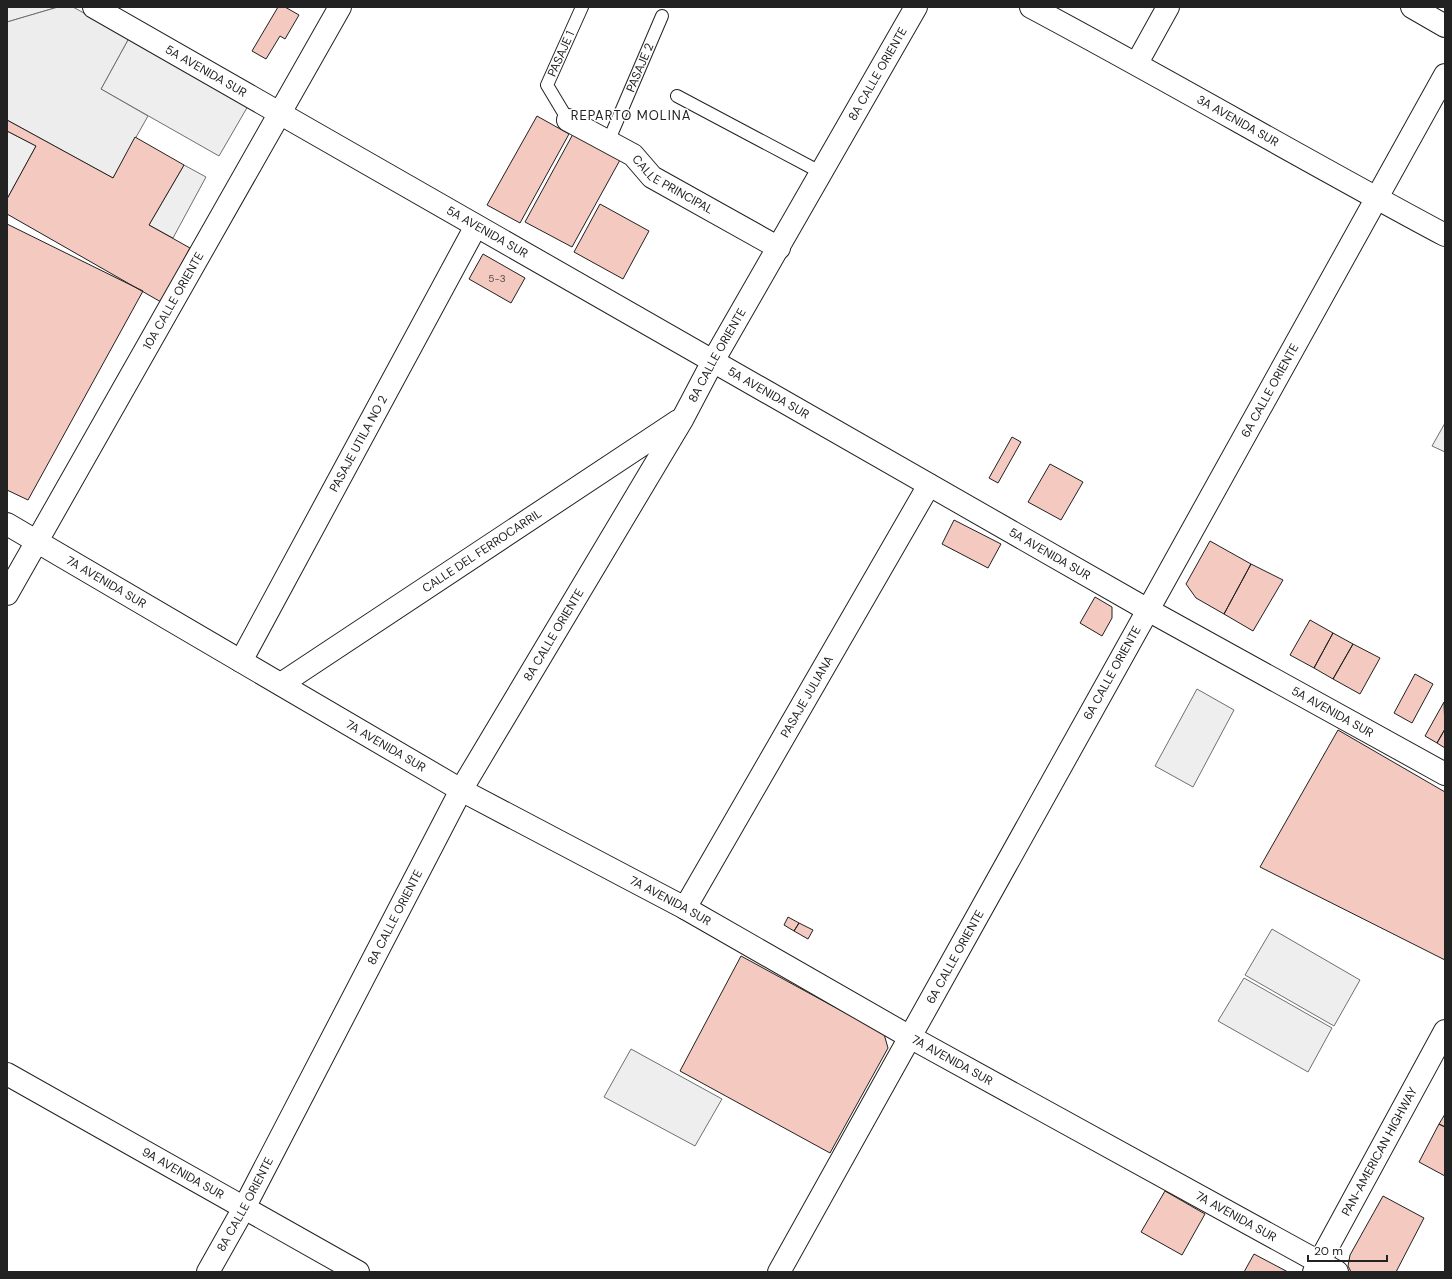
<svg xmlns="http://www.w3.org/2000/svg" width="1452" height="1279" viewBox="0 0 1452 1279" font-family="'DM Sans',sans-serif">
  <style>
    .green { fill: #eee; stroke: #6f6f6f }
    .parking { fill: #ededed; stroke: #6f6f6f }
    .building { fill: #f3c9c0; stroke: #222 }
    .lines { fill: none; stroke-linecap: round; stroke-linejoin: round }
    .service-casing { stroke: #222; stroke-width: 14 }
    .minor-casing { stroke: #222; stroke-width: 24 }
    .tertiary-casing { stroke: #222; stroke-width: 24 }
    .primary-casing { stroke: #222; stroke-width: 24 }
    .service { stroke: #fff; stroke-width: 12 }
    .minor { stroke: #fff; stroke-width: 22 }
    .tertiary { stroke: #fff; stroke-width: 22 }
    .primary { stroke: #fff; stroke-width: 22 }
    .labels { text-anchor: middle; stroke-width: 3; stroke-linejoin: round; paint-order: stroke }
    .number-label { font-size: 10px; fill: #564c4a }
    .street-label { font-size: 12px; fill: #222; stroke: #fff }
    .neighbourhood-label { font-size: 13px; letter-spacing: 1px; fill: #222; stroke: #fff }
  </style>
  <rect width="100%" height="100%" fill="#fff"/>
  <!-- green -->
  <path class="green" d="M7,7H58L7,22Z
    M129,38L248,106L219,156L101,89Z
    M7,131L36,146L7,199Z
    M184,165L206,177L173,238L149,225Z
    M1445,423V452L1432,446Z
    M1197,689L1234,710L1193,787L1155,766Z
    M1272,929L1360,980L1334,1026L1245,975Z
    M1244,978L1332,1028L1308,1072L1218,1021Z
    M631,1049L722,1099L695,1146L604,1097Z"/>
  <!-- parking -->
  <path class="parking" d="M58,7H73L129,38L101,89L148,116L113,178L7,120V22Z"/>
  <!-- building -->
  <path class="building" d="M278,7H285L299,15L285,39L280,36L266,59L252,51Z
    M537,116L569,134L520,223L487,205Z
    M7,120L113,178L135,137L184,165L149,225L190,248L161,302L7,214V199L36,146L7,131Z
    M573,134L620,160L572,247L525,222Z
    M600,204L649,231L623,279L574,252Z
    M7,224L143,291L28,500L7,490Z
    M483,254L525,278L511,303L469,279Z
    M1012,437L1021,442L998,483L989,478Z
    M1050,464L1083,482L1061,520L1028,502Z
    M954,520L1001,544L988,568L942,544Z
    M1210,541L1251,564L1224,614L1196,598L1186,584Z
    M1251,564L1283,580L1253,631L1224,614Z
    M1095,597L1112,607V618L1102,636L1080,623Z
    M1310,620L1333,633L1314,668L1290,655Z
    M1333,633L1353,644L1333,679L1314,668Z
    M1353,644L1380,658L1360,694L1333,679Z
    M1415,674L1433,684L1412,723L1394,713Z
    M1444,702L1445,729L1437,743L1425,736Z
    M1445,729V748L1437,743Z
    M1338,730L1445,792V960L1260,867Z
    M788,917L799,923L794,931L784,925Z
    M799,923L813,930L808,939L794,931Z
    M741,956L884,1034L888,1048L830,1153L680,1071Z
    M1445,1114V1127L1439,1124Z
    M1439,1124L1445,1127V1176L1419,1162Z
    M1165,1191L1205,1214L1182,1255L1141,1232Z
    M1383,1196L1424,1218L1396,1272H1351L1348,1266L1350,1255Z
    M1254,1254L1288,1272H1244Z"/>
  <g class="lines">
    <defs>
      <g id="service">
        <path d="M677,96L822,173"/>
        <path id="s1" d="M568,120L547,85L582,7"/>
        <path id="s2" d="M608,142L662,16"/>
      </g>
      <g id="minor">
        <path id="s3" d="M1031,7C1170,81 1306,161 1445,235"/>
        <path d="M1412,7L1445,26"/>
        <path d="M1137,63L1168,7"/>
        <path id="s4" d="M568,120L633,155L652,177L779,248"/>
        <path id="s5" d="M7,524L461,790L685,908L910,1037L779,1272"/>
        <path id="s6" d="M7,594L340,7"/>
        <path id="s7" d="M1148,610L1445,75"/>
        <path id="s8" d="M241,661L476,226"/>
        <path id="s9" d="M281,684L678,421"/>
        <path id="s10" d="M685,908L929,485"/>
        <path id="s11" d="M7,1074L358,1272"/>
        <path id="s12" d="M208,1272L244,1208L461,790L683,418L713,361L916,7"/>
      </g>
      <g id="tertiary">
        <path id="s13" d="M94,7L1148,610L1445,774"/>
        <path id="s14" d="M1148,610L910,1037L1337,1272"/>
      </g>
      <g id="primary">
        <path id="s15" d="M1314,1272L1445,1031"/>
      </g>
    </defs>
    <!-- service casing -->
    <use href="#service" class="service-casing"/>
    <!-- minor casing -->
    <use href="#minor" class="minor-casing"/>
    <!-- tertiary casing -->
    <use href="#tertiary" class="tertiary-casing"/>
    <!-- primary casing -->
    <use href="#primary" class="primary-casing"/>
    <!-- service -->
    <use href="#service" class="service"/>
    <!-- minor -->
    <use href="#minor" class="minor"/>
    <!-- tertiary -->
    <use href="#tertiary" class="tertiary"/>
    <!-- primary -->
    <use href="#primary" class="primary"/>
  </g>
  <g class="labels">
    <!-- number labels -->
    <g class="number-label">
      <text x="497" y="282">5-3</text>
    </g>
    <!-- street labels -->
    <g class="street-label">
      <text dy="4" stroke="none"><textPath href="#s1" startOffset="75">PASAJE 1</textPath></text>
      <text dy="4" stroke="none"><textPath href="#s2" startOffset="81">PASAJE 2</textPath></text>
      <text dy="4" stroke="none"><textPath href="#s13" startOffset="129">5A AVENIDA SUR</textPath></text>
      <text dy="4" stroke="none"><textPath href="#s12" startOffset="1373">8A CALLE ORIENTE</textPath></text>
      <text dy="4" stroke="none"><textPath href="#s3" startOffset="236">3A AVENIDA SUR</textPath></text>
      <text dy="4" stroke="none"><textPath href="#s4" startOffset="124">CALLE PRINCIPAL</textPath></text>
      <text dy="4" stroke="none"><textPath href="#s13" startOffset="453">5A AVENIDA SUR</textPath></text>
      <text dy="4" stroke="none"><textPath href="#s6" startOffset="337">10A CALLE ORIENTE</textPath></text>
      <text dy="4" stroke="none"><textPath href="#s12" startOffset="1049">8A CALLE ORIENTE</textPath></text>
      <text dy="4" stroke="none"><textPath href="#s7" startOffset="251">6A CALLE ORIENTE</textPath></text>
      <text dy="4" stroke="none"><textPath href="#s13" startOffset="777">5A AVENIDA SUR</textPath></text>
      <text dy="4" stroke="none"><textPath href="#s8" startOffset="247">PASAJE UTILA NO 2</textPath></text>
      <text dy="4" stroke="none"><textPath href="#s9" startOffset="241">CALLE DEL FERROCARRIL</textPath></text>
      <text dy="4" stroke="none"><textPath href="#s13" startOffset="1101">5A AVENIDA SUR</textPath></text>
      <text dy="4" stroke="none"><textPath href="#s5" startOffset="115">7A AVENIDA SUR</textPath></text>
      <text dy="4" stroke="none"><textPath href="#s12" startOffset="725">8A CALLE ORIENTE</textPath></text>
      <text transform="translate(1112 673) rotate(-61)" y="4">6A CALLE ORIENTE</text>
      <text dy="4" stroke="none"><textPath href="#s10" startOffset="244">PASAJE JULIANA</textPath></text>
      <text dy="4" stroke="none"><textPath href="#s13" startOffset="1425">5A AVENIDA SUR</textPath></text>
      <text dy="4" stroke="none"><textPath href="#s5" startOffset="439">7A AVENIDA SUR</textPath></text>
      <text dy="4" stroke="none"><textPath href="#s5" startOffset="763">7A AVENIDA SUR</textPath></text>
      <text dy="4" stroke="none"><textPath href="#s12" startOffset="401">8A CALLE ORIENTE</textPath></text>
      <text transform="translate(955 957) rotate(-61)" y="4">6A CALLE ORIENTE</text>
      <text dy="4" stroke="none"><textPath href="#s14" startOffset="537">7A AVENIDA SUR</textPath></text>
      <text dy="4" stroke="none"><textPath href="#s15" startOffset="137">PAN-AMERICAN HIGHWAY</textPath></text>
      <text dy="4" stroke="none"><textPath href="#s11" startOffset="202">9A AVENIDA SUR</textPath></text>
      <text dy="4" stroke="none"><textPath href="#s12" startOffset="77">8A CALLE ORIENTE</textPath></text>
      <text dy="4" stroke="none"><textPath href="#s14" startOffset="861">7A AVENIDA SUR</textPath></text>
    </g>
    <!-- neighbourhood labels -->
    <g class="neighbourhood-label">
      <text x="631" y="120">REPARTO MOLINA</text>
    </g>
  </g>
  <!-- border -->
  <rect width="1452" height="1279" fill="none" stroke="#222222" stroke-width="16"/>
  <!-- scale -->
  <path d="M1308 1255v6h79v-6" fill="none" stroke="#222222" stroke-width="2"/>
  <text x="1314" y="1255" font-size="12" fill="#222222" stroke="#ffffff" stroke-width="3" paint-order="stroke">20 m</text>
</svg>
